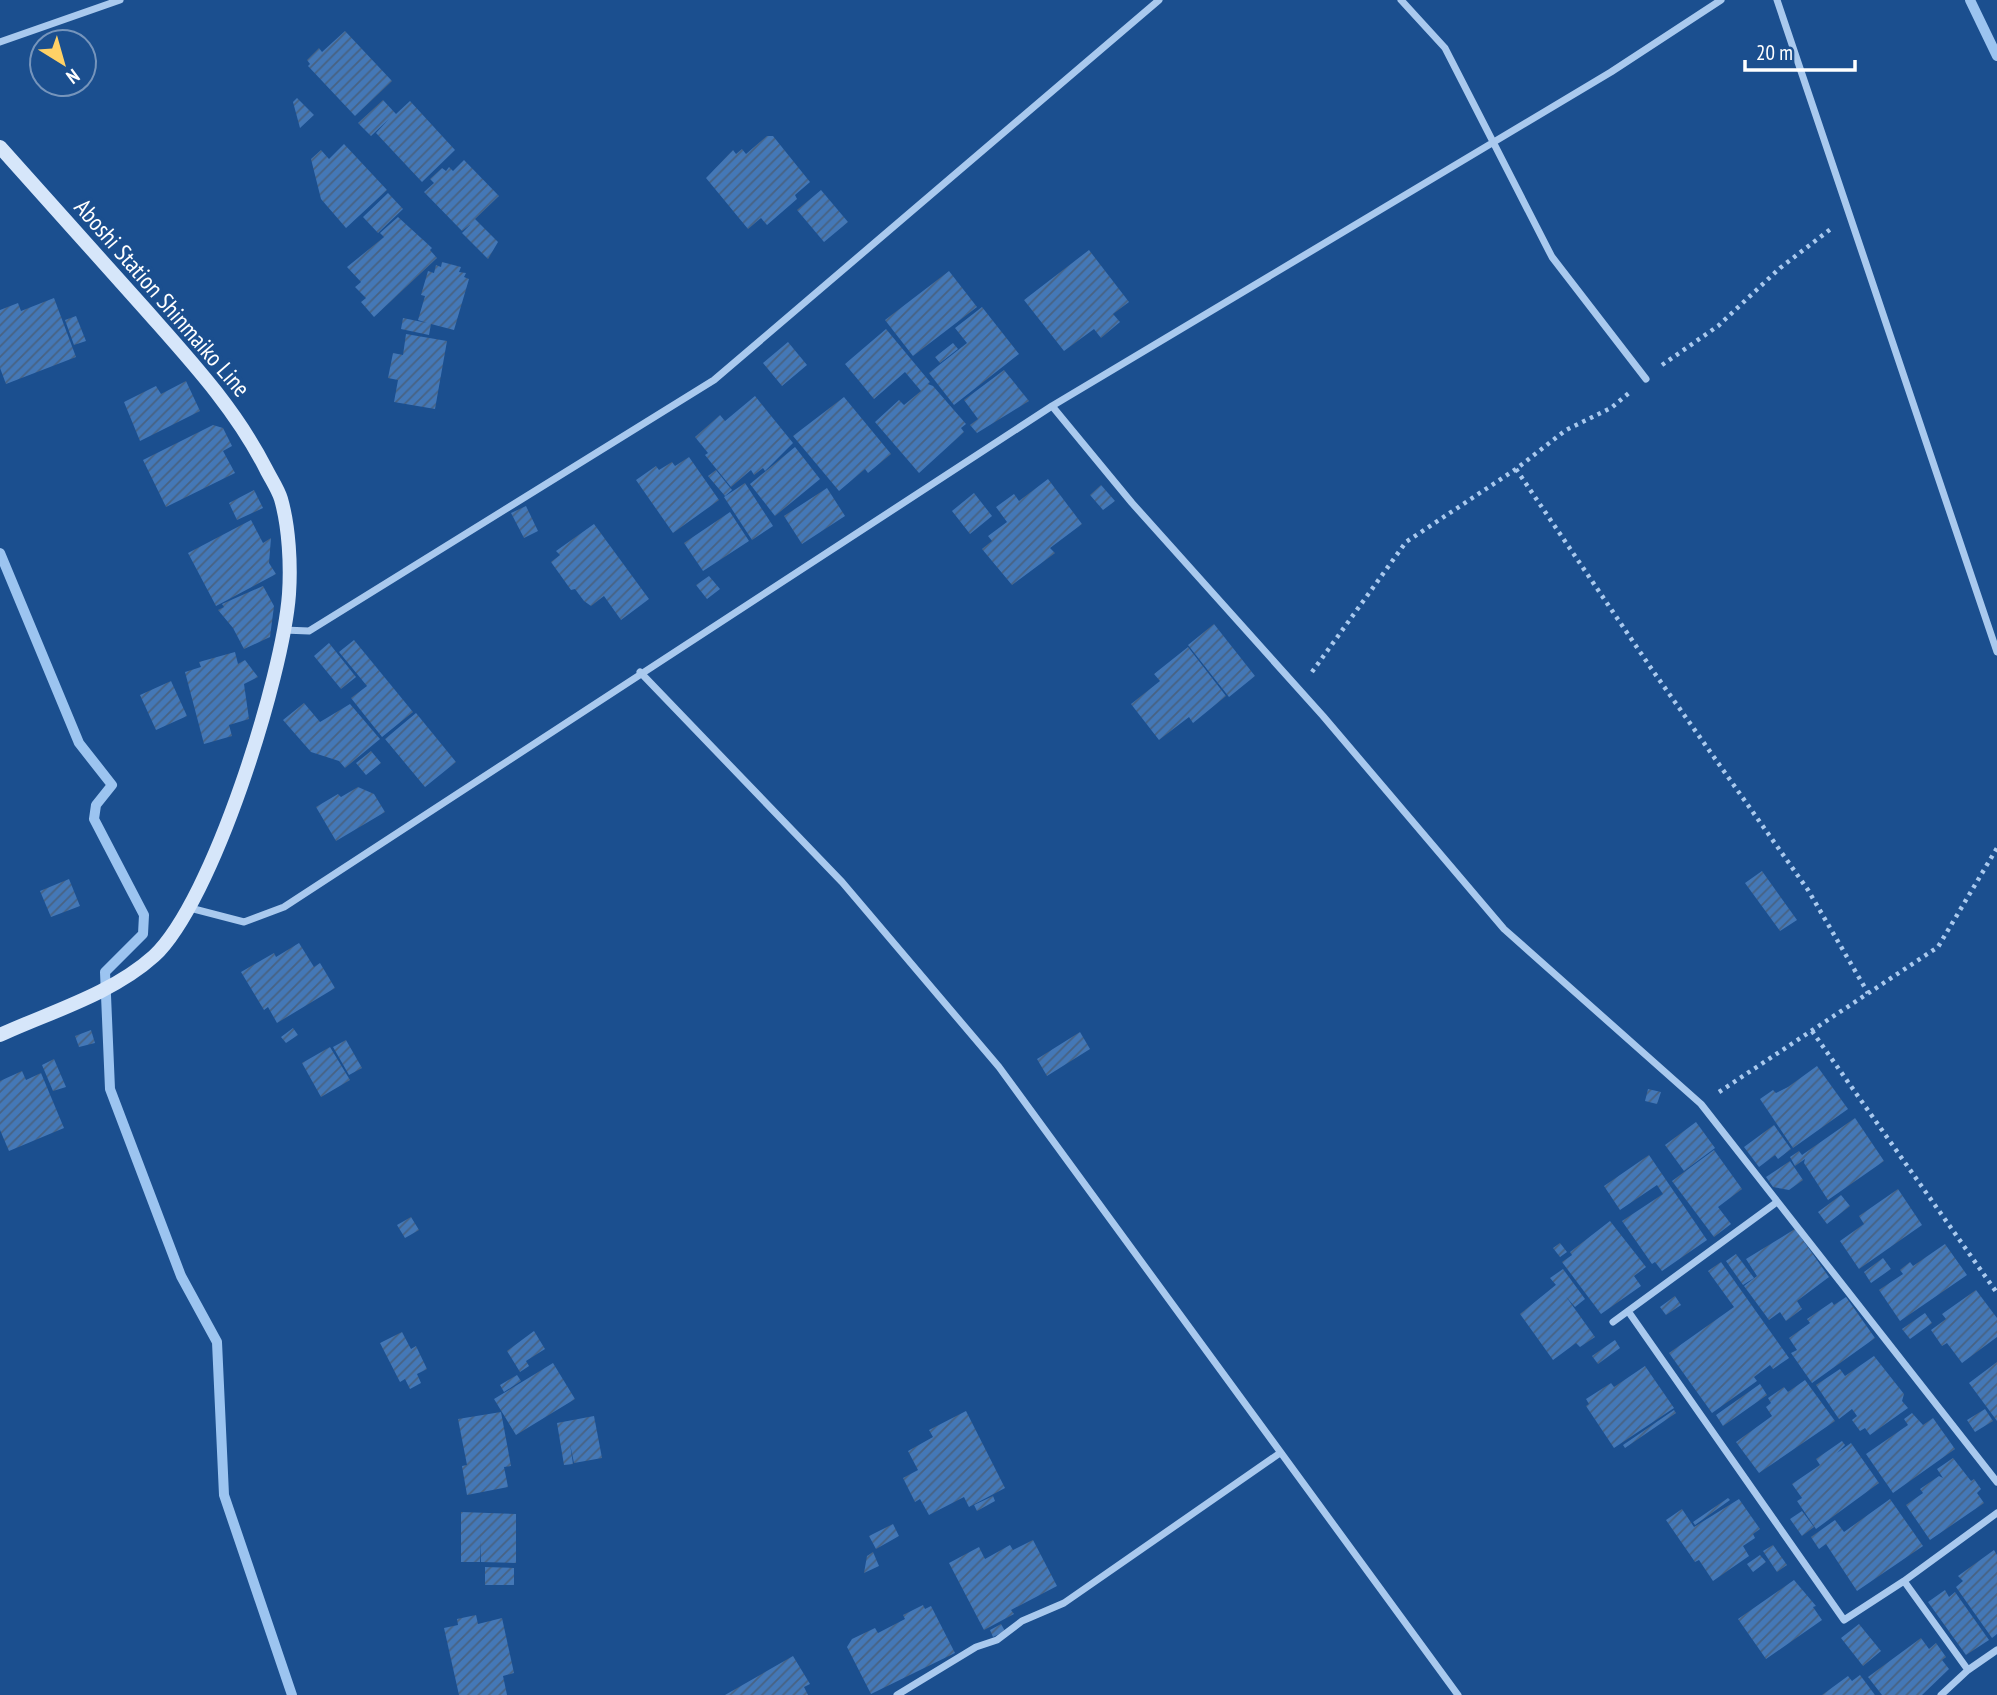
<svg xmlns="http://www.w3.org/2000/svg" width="1997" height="1695" viewBox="0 0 1997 1695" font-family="'PT Sans Narrow',sans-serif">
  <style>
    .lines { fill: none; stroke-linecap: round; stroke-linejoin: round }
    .stream { stroke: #9cc4f0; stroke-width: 10 }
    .building { fill: url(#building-hatch) }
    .path { stroke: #a9c9ee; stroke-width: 4.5; stroke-dasharray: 3.5 5; stroke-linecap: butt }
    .street { stroke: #a9c9ee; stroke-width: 7 }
    .secondary { stroke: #d6e6fa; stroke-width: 14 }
    .labels { text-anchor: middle; stroke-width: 7; stroke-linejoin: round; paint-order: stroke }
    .street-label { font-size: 24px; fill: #fff; stroke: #1b4f8f }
  </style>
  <defs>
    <pattern id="building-hatch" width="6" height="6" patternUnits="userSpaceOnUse" patternTransform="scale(1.75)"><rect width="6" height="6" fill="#4478b7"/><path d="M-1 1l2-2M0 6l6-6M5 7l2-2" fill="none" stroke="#486282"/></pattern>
  </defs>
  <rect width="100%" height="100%" fill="#1b4f8f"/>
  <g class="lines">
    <!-- stream -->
    <path class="stream" d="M1970,0L1997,56
      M0,553L79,743L112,785L96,805L94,819L144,915L143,934L105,972L110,1089L181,1276L217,1342L224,1495L292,1695"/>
  </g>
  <!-- building -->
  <path class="building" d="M345,31L392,81L355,116L308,66L310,64L307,60L319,48L322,52Z
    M297,98L314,115L300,128L293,102Z
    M383,100L396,114L410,101L455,150L422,182L376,133L389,119L371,136L358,123Z
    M767,136H773L810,182L795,195L797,199L767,225L761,218L748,229L706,178L733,150L736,154L742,149L746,154Z
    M344,144L387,190L346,228L321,199L311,159L321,150L329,159Z
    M464,160L499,196L475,219L498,242L488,259L462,233L471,224L462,231L424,192L434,183L430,179L442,168L446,171L449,167L453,171Z
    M821,190L848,222L824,242L797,210Z
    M388,193L403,209L378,233L363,217Z
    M398,217L432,248L430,250L437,258L374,317L361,302L366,298L355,287L361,282L347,267L384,237L380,233Z
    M1089,250L1129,302L1113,314L1120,322L1101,338L1094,329L1064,351L1024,300Z
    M442,262L461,267L459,272L466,273L464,277L469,279L454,330L431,324L429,335L401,329L403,318L427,323L418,320L425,296L421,295L428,271L434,273L436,265L441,267Z
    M949,271L977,307L913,356L885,320Z
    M54,298L76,357L6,384L0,368V310L18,303L21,311Z
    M982,307L1019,354L954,405L929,373L967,343L955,328Z
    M76,316L86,341L74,345L65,320Z
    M886,329L930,382L928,384L933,386L966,424L961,428L964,432L919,473L875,422L899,400L904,405L921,391L905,372L874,399L845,364Z
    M406,334L447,341L435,409L394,402L398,380L388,378L393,353L403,355Z
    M788,342L807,365L782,386L763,363Z
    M953,343L958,349L940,363L935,357Z
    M1004,370L1029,401L977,433L970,425L978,419L964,400Z
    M186,381L200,411L140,441L124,402L156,386L161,394Z
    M755,396L793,443L765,471L763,468L754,475L751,470L731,487L705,455L708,453L695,437L720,415L725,421Z
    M844,397L891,454L868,473L865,469L839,491L793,436Z
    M213,425L223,428L232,446L223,451L235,473L166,507L143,460Z
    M795,447L820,479L775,516L750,484Z
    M689,457L719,500L673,533L636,480L656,466L659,470L672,462L675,466Z
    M716,470L732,490L725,496L708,476Z
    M1048,479L1082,524L1050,548L1055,553L1012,585L982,549L992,541L988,536L1007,522L996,507L1014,494L1019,501Z
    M745,483L773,526L752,540L724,497Z
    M1101,485L1115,501L1103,510L1090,495Z
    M827,488L845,516L802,544L784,516Z
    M254,490L263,508L237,520L229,503Z
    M974,493L992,516L970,534L952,511Z
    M526,506L538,531L524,538L511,513Z
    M730,512L749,541L703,571L684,543Z
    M251,520L263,543L271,538L269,563L276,574L216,606L188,553Z
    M594,524L649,599L621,620L604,596L591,606L584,601L575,589L571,590L551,562L560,555L556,551Z
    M709,576L720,589L707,599L696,585Z
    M263,586L274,606L270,637L244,649L233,628L218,610L224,607L222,604Z
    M1214,624L1255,676L1229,697L1188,645Z
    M354,640L413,712L382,737L351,698L367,686L339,652Z
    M329,643L356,677L341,689L314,656Z
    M1188,647L1226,696L1193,723L1189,717L1159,740L1131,704L1160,681L1154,674Z
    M235,652L238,664L245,660L258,677L244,684L249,719L229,725L232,736L204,744L185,672L201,667L199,662Z
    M171,681L187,716L156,730L140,695Z
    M304,703L320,722L350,704L380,739L345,768L339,761L311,752L283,720Z
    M416,713L456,762L425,787L385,739Z
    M371,751L381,763L366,775L356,763Z
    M358,787L374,794L385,812L336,841L316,807L338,794L341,797Z
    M1762,871L1797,920L1780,931L1745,883Z
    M69,879L80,906L51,917L40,891Z
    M299,943L314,967L320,963L335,988L277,1023L268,1007L264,1010L241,972L274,953L276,957Z
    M293,1028L298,1035L286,1043L281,1037Z
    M91,1030L95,1043L79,1047L75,1036Z
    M1080,1032L1090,1049L1047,1076L1037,1059Z
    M346,1040L362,1068L349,1075L333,1047Z
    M330,1047L350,1080L321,1097L302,1063Z
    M54,1059L66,1087L53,1091L42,1065Z
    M1817,1066L1848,1109L1793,1148L1760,1099L1773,1090L1776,1093L1788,1087Z
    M22,1071L26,1080L41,1073L64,1128L9,1151L0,1130V1081Z
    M1648,1089L1661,1092L1657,1104L1645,1101Z
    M1855,1118L1884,1161L1828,1200L1804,1163L1805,1159L1795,1166L1790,1157L1799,1151L1802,1155Z
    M1696,1122L1715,1148L1684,1171L1665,1145Z
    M1774,1125L1791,1149L1778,1159L1775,1155L1759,1167L1744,1147Z
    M1714,1150L1742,1189L1718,1207L1731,1224L1714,1237L1672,1181Z
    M1649,1155L1707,1240L1662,1271L1655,1262L1652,1264L1622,1221L1663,1194L1657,1185L1620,1210L1604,1186Z
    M1790,1161L1803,1180L1789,1190L1773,1187L1766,1177Z
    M1898,1189L1922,1225L1859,1269L1840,1241L1864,1224L1859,1216Z
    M1841,1195L1850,1206L1827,1224L1818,1212Z
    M411,1217L419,1230L405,1238L397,1225Z
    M1610,1221L1646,1267L1634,1276L1641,1286L1601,1314L1562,1262L1572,1255L1570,1252Z
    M1795,1229L1829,1277L1797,1301L1802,1309L1786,1321L1780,1312L1769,1320L1744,1286L1757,1276L1746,1259Z
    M1560,1243L1567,1252L1560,1257L1553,1248Z
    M1945,1244L1967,1275L1900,1321L1879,1290L1903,1274L1900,1270L1910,1262L1913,1266Z
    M1736,1254L1754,1278L1743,1285L1726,1261Z
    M1883,1258L1891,1269L1871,1283L1864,1272Z
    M1721,1262L1789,1358L1773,1369L1770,1365L1754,1377L1757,1381L1712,1413L1669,1353L1734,1307L1708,1271Z
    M1563,1269L1585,1299L1575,1307L1550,1278Z
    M1557,1284L1595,1337L1580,1347L1576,1343L1553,1360L1520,1314Z
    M1976,1290L1997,1318V1337L1962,1363L1947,1343L1942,1346L1931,1330L1946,1319L1942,1314Z
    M1675,1296L1681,1305L1666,1315L1660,1307Z
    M1846,1297L1875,1338L1812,1383L1791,1353L1797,1350L1789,1338L1810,1323L1807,1319L1832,1302L1834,1305Z
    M1925,1313L1932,1323L1910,1339L1902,1329Z
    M534,1331L545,1349L526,1361L529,1366L520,1372L507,1351Z
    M402,1332L411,1349L416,1346L427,1369L417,1374L421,1383L410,1389L405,1379L400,1382L380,1343Z
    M1615,1340L1620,1348L1598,1364L1592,1356Z
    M1874,1356L1904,1394L1902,1401L1908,1408L1870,1435L1865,1428L1860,1431L1852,1420L1857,1416L1852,1409L1839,1419L1816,1385L1840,1369L1845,1376Z
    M1997,1362V1421L1969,1383Z
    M553,1363L575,1399L516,1435L494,1399Z
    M1645,1366L1674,1408L1614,1448L1586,1406L1589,1404L1586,1399L1611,1383L1614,1387Z
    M517,1375L521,1381L504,1392L500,1385Z
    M1805,1380L1835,1421L1759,1473L1736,1442L1772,1416L1766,1407L1771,1403L1768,1398L1784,1387L1788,1392Z
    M1760,1384L1767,1395L1723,1426L1716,1415Z
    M1985,1409L1993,1421L1975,1432L1967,1420Z
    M1674,1410L1676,1413L1625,1448L1623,1445Z
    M966,1411L1005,1488L969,1507L964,1497L929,1515L920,1499L915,1502L903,1478L918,1470L908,1451L933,1437L929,1430Z
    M501,1412L511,1466L504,1467L508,1487L467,1495L462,1466L467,1465L458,1419Z
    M1912,1413L1923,1425L1933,1418L1955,1449L1893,1493L1866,1454L1908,1425L1904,1419Z
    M594,1416L602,1458L574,1463L570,1444L573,1464L564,1465L557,1423Z
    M1842,1441L1845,1445L1837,1453L1851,1443L1879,1483L1816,1529L1797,1501L1802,1498L1792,1484L1820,1465L1816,1459Z
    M1953,1458L1971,1481L1974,1479L1981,1489L1977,1493L1984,1503L1930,1540L1906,1505L1923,1493L1920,1489L1939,1476L1943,1478L1937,1469Z
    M993,1496L995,1501L977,1511L974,1505Z
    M1728,1498L1730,1500L1695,1525L1693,1522Z
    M1739,1499L1760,1529L1753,1534L1755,1538L1743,1546L1749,1556L1713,1581L1699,1560L1695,1562L1666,1520L1682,1509L1694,1527Z
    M1890,1499L1923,1546L1857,1591L1826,1544L1819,1549L1811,1537L1835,1520L1844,1532Z
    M1802,1511L1814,1527L1802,1536L1790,1519Z
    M461,1512L516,1514V1563L481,1562L480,1540V1562H461Z
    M893,1524L899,1536L876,1549L869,1536Z
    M1033,1540L1057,1586L1011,1610L1014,1614L984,1630L949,1563L979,1547L985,1559L1010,1545L1013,1550Z
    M1773,1545L1787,1565L1777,1572L1763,1551Z
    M1994,1550L1997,1555V1634L1992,1638L1956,1587L1963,1581L1958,1576Z
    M873,1552L879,1566L864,1573L867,1556Z
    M1760,1555L1766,1562L1753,1572L1747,1564Z
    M485,1567L514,1568V1585H485Z
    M1794,1580L1816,1606L1813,1607L1822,1620L1766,1659L1738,1619Z
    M1945,1590L1949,1597L1955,1592L1989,1640L1966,1655L1928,1602Z
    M923,1605L925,1609L931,1606L955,1653L871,1694L847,1647L852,1639L875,1628L878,1633L905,1619L903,1615Z
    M476,1615L478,1624L502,1618L514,1673L503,1676L507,1695H459L444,1628L458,1625L457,1619Z
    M1001,1624L1005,1631L993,1637L990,1630Z
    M1859,1624L1881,1651L1863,1666L1841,1638Z
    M1921,1638L1929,1649L1936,1643L1946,1657L1942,1660L1949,1669L1922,1695H1882L1868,1677Z
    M793,1656L810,1684L804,1687L808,1695H725Z
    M1860,1675L1875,1695H1822L1848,1676L1852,1681Z"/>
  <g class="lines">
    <!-- path -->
    <path class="path" d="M1662,365L1718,326L1780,268L1832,228
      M1516,469L1653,671L1808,890L1868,993
      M1312,672L1406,542L1516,469L1566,430L1611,408L1629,393
      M1812,1031L1997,1293
      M1719,1092L1938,947L1997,848"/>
    <!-- street -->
    <path class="street" d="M1401,0L1445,48L1552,257L1646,379
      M1777,0L1997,652
      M0,42L120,0
      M1052,406L1132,503L1323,716L1504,929L1701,1104L1997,1482
      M284,630L309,631L714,380L1159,0
      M640,672L842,882L999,1067L1458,1695
      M190,908L244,922L284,907L1052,406L1611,72L1721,0
      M1628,1311L1844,1620L1904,1581
      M1613,1322L1777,1202
      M1968,1670L1904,1581L1997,1513
      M897,1695L976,1647L997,1640L1022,1621L1064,1603L1280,1453
      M1941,1695L1968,1670L1997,1650"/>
    <!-- secondary -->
    <path class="secondary" d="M0,147C48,201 97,255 145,309C190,360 235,408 266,469C271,479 278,489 281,499C289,527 291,565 289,594C283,676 213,901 154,956C112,994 50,1012 0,1035"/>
  </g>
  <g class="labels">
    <!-- street labels -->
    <g class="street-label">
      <text transform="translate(162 298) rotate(49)" y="8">Aboshi Station Shinmaiko Line</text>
    </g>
  </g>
  <!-- north arrow -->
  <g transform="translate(63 63) rotate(143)"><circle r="33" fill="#1b4f8f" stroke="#7695bc" stroke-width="2"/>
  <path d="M0-5L12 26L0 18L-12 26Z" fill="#ffd166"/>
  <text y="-10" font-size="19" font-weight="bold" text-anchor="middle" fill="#ffffff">N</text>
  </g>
  <!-- scale -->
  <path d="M1745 60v10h110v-10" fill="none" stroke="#ffffff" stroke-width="3.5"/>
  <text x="1756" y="60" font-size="21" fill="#ffffff" stroke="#1b4f8f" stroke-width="5" paint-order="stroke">20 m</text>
</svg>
